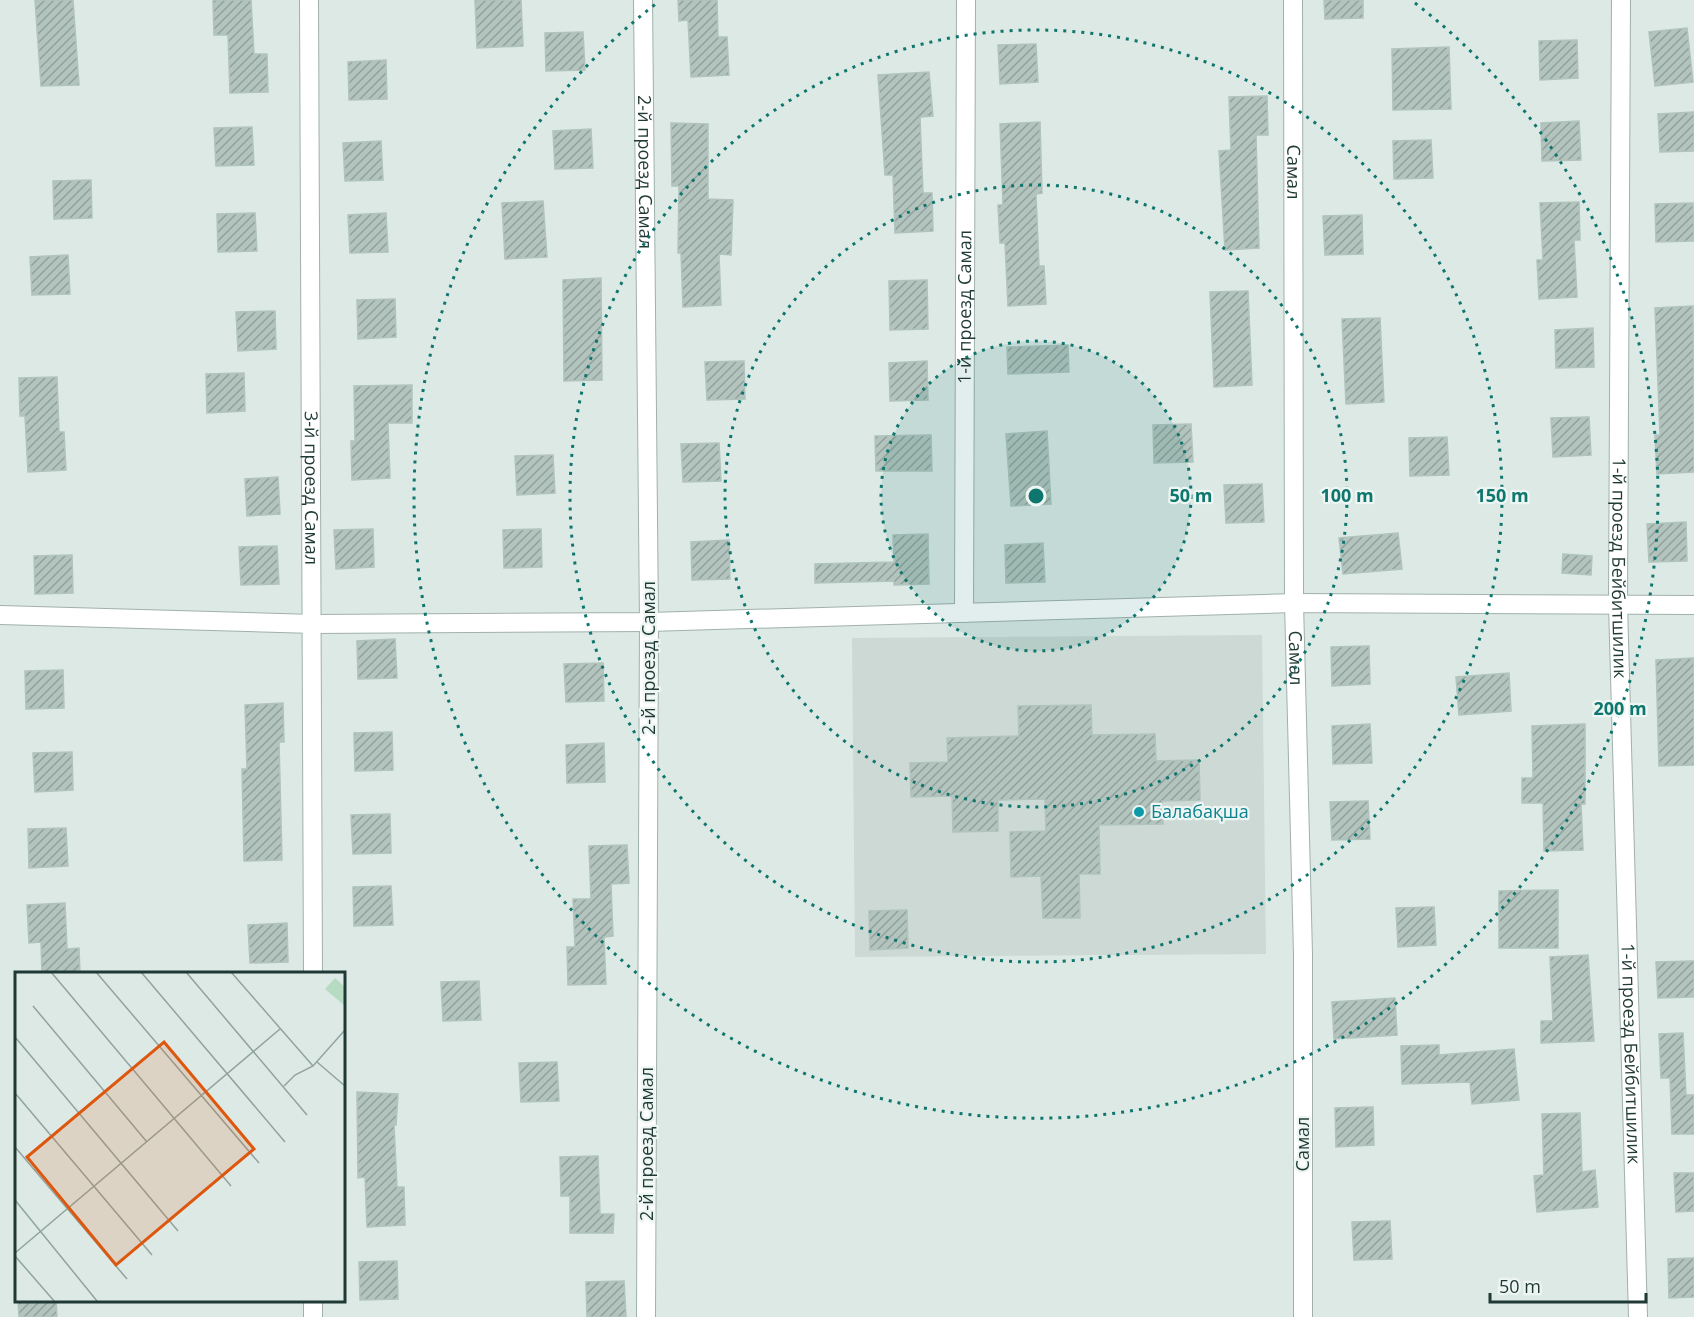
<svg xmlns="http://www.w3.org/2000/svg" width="1694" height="1317" viewBox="0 0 1694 1317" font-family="'Open Sans',sans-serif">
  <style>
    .built { fill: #ccd9d4 }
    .building { fill: url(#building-hatch); stroke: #b0c3bd; stroke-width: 1.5 }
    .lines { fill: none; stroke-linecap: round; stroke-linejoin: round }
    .street-casing { stroke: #a0b1ac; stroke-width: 20 }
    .street { stroke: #fff; stroke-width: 18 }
    .ring { fill: none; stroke: #0f766e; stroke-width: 3; stroke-dasharray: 3 6 }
    .culture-dot { fill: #0f9aa8; stroke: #eef6f3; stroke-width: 2 }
    .labels { text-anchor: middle; stroke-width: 4.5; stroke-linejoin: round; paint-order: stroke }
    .street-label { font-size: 18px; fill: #1f3934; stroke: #eef6f3 }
    .culture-label { font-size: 18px; fill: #0d838f; stroke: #eef6f3; text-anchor: start }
    .inset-road { fill: none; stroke: #91a39e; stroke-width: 1.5 }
    .view { fill: #de570e; fill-opacity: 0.15; stroke: #de570e; stroke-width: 3 }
    .inset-edge { fill: none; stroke: #1f3934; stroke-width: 3 }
    .centre { fill: #0f766e; stroke: #eef6f3; stroke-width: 3 }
    .ring-label { font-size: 18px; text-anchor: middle; font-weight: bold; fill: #0f766e; stroke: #eef6f3; stroke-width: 4.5; stroke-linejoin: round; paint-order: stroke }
  </style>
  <defs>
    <pattern id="building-hatch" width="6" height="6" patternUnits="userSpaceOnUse" patternTransform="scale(1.5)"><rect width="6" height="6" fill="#b3c4be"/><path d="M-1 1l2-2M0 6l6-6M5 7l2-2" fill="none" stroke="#91a09b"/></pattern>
  </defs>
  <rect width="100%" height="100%" fill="#dde9e5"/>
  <!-- built -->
  <path class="built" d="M1262,635L1266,954L855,957L852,638Z"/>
  <!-- building -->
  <path class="building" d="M35,0H73L79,85L41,86Z
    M213,0H251L254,54H267L268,92L230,93L228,35H214Z
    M475,0H521L523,46L477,48Z
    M678,0H717L718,37H727L729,75L691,77L688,20L679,21Z
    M1324,0H1363V18L1325,19Z
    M1687,28L1693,82L1655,86L1649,32Z
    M583,32L585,70L546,71L545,33Z
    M1577,40L1578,78L1540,80L1539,41Z
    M1036,44L1038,82L1000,84L998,45Z
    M1449,47L1451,109L1393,110L1392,49Z
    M386,60L387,99L349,100L348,62Z
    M929,72L933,116L920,117L923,193H932L933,231L895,233L893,175H885L878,75Z
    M1267,96L1268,135H1256L1259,248L1225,250L1219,151L1231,150L1229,97Z
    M1694,112V151L1660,152L1658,114Z
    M1579,121L1581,160L1542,161L1541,123Z
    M1040,122L1042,193L1036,194L1039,266H1044L1046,304L1008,306L1005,243H1000L998,205H1003L1000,124Z
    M671,123L708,124V199L733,200L731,255L719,254L721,305L683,307L681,253H678L679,186H672Z
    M252,127L254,165L216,166L214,128Z
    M591,129L593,168L555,169L553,131Z
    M1431,140L1433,178L1394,179L1393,141Z
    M381,141L383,180L345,181L343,143Z
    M91,180L92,218L54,219L53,181Z
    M543,201L547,257L505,259L502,203Z
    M1579,202L1580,240H1574L1577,297L1539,299L1537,260H1543L1540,203Z
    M1693,203L1694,241L1656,242L1655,204Z
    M255,213L257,251L218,252L217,214Z
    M386,213L388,252L350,253L348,215Z
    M1362,215L1363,254L1325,255L1323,216Z
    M68,255L70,294L32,295L30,257Z
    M601,278L602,380L564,381L563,280Z
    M927,280L928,329L890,330L889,281Z
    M1248,291L1252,385L1214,387L1210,292Z
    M395,299L396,337L358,339L357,300Z
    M1693,306L1694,472L1657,474L1655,435H1660L1655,308Z
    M275,311L276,349L238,351L236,312Z
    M1380,318L1384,402L1346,404L1342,319Z
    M1593,328L1594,367L1556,368L1555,330Z
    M1068,345L1069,372L1008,374L1007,347Z
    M744,361L745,399L707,400L705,362Z
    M927,361L928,400L890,401L889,363Z
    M244,373L245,411L207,413L206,374Z
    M57,377L59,432H64L66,470L28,472L25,416H20L19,378Z
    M412,385V423H388L390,478L352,480L351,441H355L354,386Z
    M1589,417L1591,455L1553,457L1551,418Z
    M1191,424L1193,462L1154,463L1153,425Z
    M1047,431L1051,504L1011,506L1006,434Z
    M931,435L932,471H876L875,436Z
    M1447,437L1449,475L1410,476L1409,438Z
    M719,443L721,481L683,482L681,444Z
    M553,455L555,493L517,495L515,456Z
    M278,477L280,514L247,516L245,479Z
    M1262,484L1264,522L1226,523L1224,485Z
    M1686,522L1687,561L1649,562L1647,524Z
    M373,529L374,567L336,569L334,530Z
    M541,529L542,567L504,568L503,530Z
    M1398,533L1402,569L1343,574L1339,538Z
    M928,534L929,584L894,585V581L815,583V564L894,562L893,535Z
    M729,540L730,579L692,580L691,542Z
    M1043,543L1045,582L1006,583L1005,545Z
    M277,546L279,584L241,585L239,547Z
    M1563,554L1592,556L1591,575L1562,573Z
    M72,555L73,593L35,594L34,556Z
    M395,639L397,678L358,679L357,641Z
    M1369,646L1370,684L1332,686L1331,647Z
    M1694,658V765L1659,766L1656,660Z
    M603,663L604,701L566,702L564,664Z
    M63,670L64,708L26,709L25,671Z
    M1509,673L1511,711L1459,715L1456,677Z
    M283,703L284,742H279L282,860L244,861L242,769H247L245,705Z
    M1091,705L1092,735L1155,734L1156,761L1199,760L1200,800L1162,801L1163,824L1099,825L1100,874H1079L1080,918H1043L1041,876L1011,877L1010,832L1046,831L1045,799L998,800V831L953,832L952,796L911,797L910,763L948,762L947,738L1019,736L1018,706Z
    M1370,724L1372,763L1333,764L1332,726Z
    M1585,724V804H1581L1583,850L1544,851L1543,803H1522V778H1533L1532,726Z
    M392,732L393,770L355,771L354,733Z
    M604,743L605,782L567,783L566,745Z
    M72,752L73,790L35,792L33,753Z
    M1368,801L1370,839L1332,840L1330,802Z
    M390,814L391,853L353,854L351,815Z
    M66,828L68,866L29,868L28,829Z
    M627,845L629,883L611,884L613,936L604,937L606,984L568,985L567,947H575L573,899H591L589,846Z
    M391,886L393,925L354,926L353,887Z
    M1558,890V948H1499V891Z
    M65,903L67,949L79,948L80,974H42L41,942L29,943L27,905Z
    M1434,907L1436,945L1398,947L1396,908Z
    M907,910L908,948L870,950L869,911Z
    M287,923L288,962L250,963L248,925Z
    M1588,955L1594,1041L1541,1043V1021H1553L1550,957Z
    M1694,961V997L1658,998L1656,962Z
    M479,981L481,1020L443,1021L441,982Z
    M1395,998L1397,1035L1334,1039L1332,1002Z
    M1683,1033L1686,1095H1694V1134H1672L1670,1078H1661L1659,1034Z
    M1439,1045V1055L1514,1049L1519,1100L1472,1104L1470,1082L1402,1084L1401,1046Z
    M557,1062L559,1101L521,1102L519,1063Z
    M357,1092L398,1094L396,1125H394L397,1187H404L405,1225L367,1227L365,1177L358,1178Z
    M1373,1107L1374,1145L1336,1147L1335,1108Z
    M1580,1113L1582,1172L1595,1170L1598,1207L1537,1212L1534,1176L1544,1175L1542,1114Z
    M598,1156L600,1214H614L613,1233H570V1196H561L560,1157Z
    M1674,1173H1694V1211L1676,1212Z
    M1390,1221L1392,1259L1354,1260L1352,1222Z
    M1694,1258V1297L1669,1298L1668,1259Z
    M397,1261L398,1299L360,1300L359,1262Z
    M624,1281L626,1317H587L586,1282Z
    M18,1300H56L57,1317H19Z"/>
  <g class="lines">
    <defs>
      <g id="street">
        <path id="s1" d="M309,0L313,974"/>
        <path id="s2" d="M643,0L649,622L646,1317"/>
        <path id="s3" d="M1293,0L1294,603L1303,954V1317"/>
        <path id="s4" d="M1621,0L1618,604L1638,1317"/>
        <path id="s5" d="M964,613L966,0"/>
        <path d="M0,615L314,624L649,622L1294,603L1694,605"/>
        <path d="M313,1317V1300"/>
      </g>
    </defs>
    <!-- street casing -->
    <use href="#street" class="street-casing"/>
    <!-- street -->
    <use href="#street" class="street"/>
  </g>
  <!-- distance rings -->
  <circle cx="1036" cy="496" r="155" fill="#0f766e" fill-opacity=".12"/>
  <g class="ring">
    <circle cx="1036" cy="496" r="155"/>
    <circle cx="1036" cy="496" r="311"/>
    <circle cx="1036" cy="496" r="466"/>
    <path d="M1415 3A622 622 0 1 1 657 3"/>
  </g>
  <!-- markers -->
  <circle class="culture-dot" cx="1139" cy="812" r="6"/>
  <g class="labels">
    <!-- street labels -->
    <g class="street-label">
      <text dy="6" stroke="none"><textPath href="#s2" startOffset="172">2-й проезд Самал</textPath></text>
      <text dy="6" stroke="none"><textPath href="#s3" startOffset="172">Самал</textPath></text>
      <text dy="6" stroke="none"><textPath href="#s5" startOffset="306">1-й проезд Самал</textPath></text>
      <text dy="6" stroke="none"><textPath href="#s1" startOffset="488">3-й проезд Самал</textPath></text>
      <text dy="6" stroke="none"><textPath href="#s4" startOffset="568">1-й проезд Бейбитшилик</textPath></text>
      <text transform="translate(649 658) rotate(-90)" y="6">2-й проезд Самал</text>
      <text dy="6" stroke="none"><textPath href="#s3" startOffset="658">Самал</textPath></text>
      <text dy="6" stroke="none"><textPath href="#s4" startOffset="1054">1-й проезд Бейбитшилик</textPath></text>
      <text transform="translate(647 1144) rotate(-90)" y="6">2-й проезд Самал</text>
      <text transform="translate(1303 1144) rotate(-90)" y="6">Самал</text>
    </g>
    <!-- culture labels -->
    <g class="culture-label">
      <text x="1151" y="818">Балабақша</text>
    </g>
  </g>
  <!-- overview -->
  <g transform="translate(15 972)">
    <rect width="330" height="330" fill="#dde9e5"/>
    <path d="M320,6L330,15V34L310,17Z" fill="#b6dbc3"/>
    <path class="inset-road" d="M36,0L216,214M81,0L244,191M126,0L270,170M171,0L292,143M216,0L298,94M18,34L132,170M0,65L163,259M302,90L330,114M269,114L280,103L298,94L330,58M0,121L137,283M0,175L112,307M0,228L82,329M0,281L265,57M0,284L40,330"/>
    <path class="view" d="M149,70L239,177L101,293L12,185Z"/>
    <rect width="330" height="330" class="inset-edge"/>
  </g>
  <circle cx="1036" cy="496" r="9" class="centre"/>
  <g class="ring-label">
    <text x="1191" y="502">50 m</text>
    <text x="1347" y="502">100 m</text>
    <text x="1502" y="502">150 m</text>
    <text x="1620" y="715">200 m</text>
  </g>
  <!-- scale -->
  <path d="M1490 1293v9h156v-9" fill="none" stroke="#1f3934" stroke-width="3"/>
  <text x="1499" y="1293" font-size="18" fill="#1f3934" stroke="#eef6f3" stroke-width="4.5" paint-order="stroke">50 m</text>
</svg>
